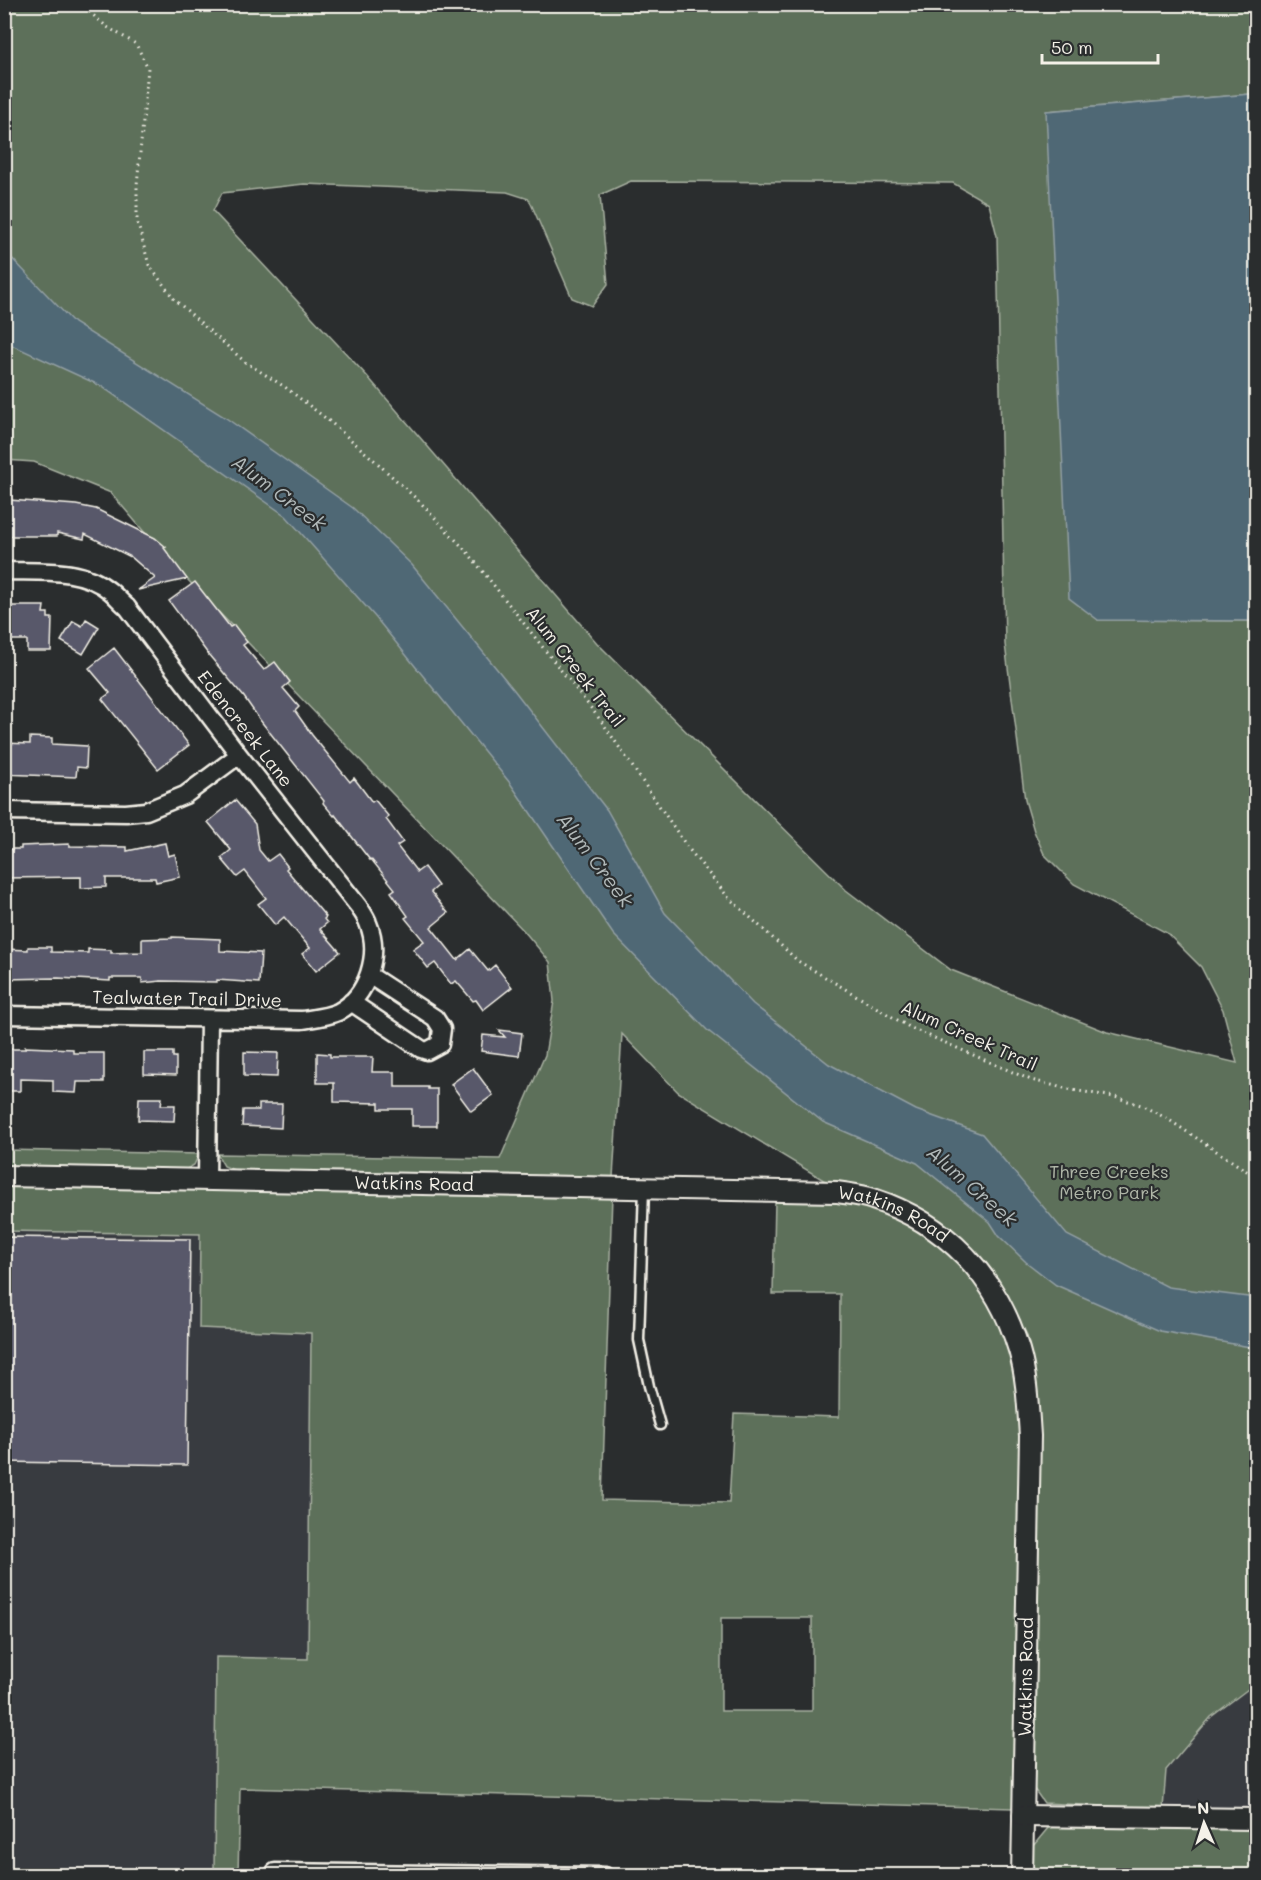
<svg xmlns="http://www.w3.org/2000/svg" width="1261" height="1880" viewBox="0 0 1261 1880" font-family="Mali,sans-serif">
  <style>
    .built { fill: #383a40 }
    .green { fill: #5d705a; stroke: #a8b0a1; stroke-width: 1.5; fill-rule: evenodd }
    .water { fill: #506875; stroke: #929fa3; stroke-width: 1.5 }
    .building { fill: #59596b; stroke: #f4f1e8; stroke-width: 1.5 }
    .lines { fill: none; stroke-linecap: round; stroke-linejoin: round }
    .service-casing { stroke: #f4f1e8; stroke-width: 13 }
    .minor-casing { stroke: #f4f1e8; stroke-width: 21 }
    .tertiary-casing { stroke: #f4f1e8; stroke-width: 24 }
    .path { stroke: #f4f1e8; stroke-width: 3; stroke-dasharray: 1.5 4.5; stroke-linecap: butt }
    .service { stroke: #2a2d2e; stroke-width: 8 }
    .minor { stroke: #2a2d2e; stroke-width: 16 }
    .tertiary { stroke: #2a2d2e; stroke-width: 20 }
    .labels { text-anchor: middle; stroke-width: 4.5; stroke-linejoin: round; paint-order: stroke }
    .street-label { font-size: 18px; fill: #f4f1e8; stroke: #2a2d2e }
    .park-label { font-size: 18px; fill: #b0b7a8; stroke: #2a2d2e }
    .water-label { font-size: 20px; font-style: italic; fill: #b2baba; stroke: #2a2d2e }
  </style>
  <rect width="100%" height="100%" fill="#2a2d2e"/>
  <filter id="ink" filterUnits="userSpaceOnUse"><feTurbulence type="fractalNoise" baseFrequency=".0167" numOctaves="2"/><feDisplacementMap in="SourceGraphic" scale="12" xChannelSelector="R" yChannelSelector="G"/><feConvolveMatrix kernelMatrix="1 2 1 2 8 2 1 2 1" color-interpolation-filters="sRGB"/></filter>
  <g filter="url(#ink)">
    <!-- built -->
    <path class="built" d="M5,1231L201,1234L199,1328L311,1332L308,1660L216,1657L214,1875L5,1876Z
      M1256,1683V1810L1163,1809L1165,1770L1211,1717Z"/>
    <!-- green -->
    <path class="green" d="M5,5H1256V97L1251,94L1047,111L1098,620L1256,621V1683L1211,1717L1166,1770L1163,1809L1044,1803L1032,1786L1037,1397L1027,1335L1002,1288L960,1263L986,1294L1011,1346L1021,1413L1022,1477L1013,1808L240,1788L238,1875H214L216,1657L308,1659L311,1333L199,1328L200,1234L5,1231V1184L612,1195L602,1500L729,1503L734,1414L839,1417L840,1294H773L775,1200L844,1203L870,1208L678,1092L622,1034L613,1177L239,1172L224,1166L217,1154L500,1159L545,1055L554,1001L550,962L524,931L163,554L111,493L34,462L5,460ZM631,181L953,183L989,204L997,236L1005,644L1025,800L1034,831L1044,854L1074,884L1167,933L1201,967L1223,1010L1237,1063L1107,1032L951,970L846,890L597,643L367,376L213,211L222,193L304,184L507,192L529,199L572,298L592,306L608,284L600,195ZM721,1618H812V1711H721Z
      M5,1150L199,1154L194,1165L181,1172L5,1169Z
      M1071,1824L1256,1826V1875L1032,1876L1033,1846L1048,1828Z"/>
    <!-- water -->
    <path class="water" d="M1251,94L1256,97V621L1098,620L1069,598L1046,111Z
      M4,250L74,323L226,418L353,508L412,565L514,690L607,810L665,913L753,1004L829,1064L916,1110L982,1134L1067,1235L1168,1287L1256,1298V1348L1160,1331L1056,1285L1026,1262L999,1236L990,1222L917,1163L823,1122L707,1030L613,934L510,783L376,618L286,516L101,386L7,343L4,339Z"/>
    <!-- building -->
    <path class="building" d="M9,500L76,505L96,509L155,538L166,547L164,548L187,579L138,590L155,578L131,557L85,534L84,539L57,533V536H7Z
      M195,582L230,627L234,625L247,642L243,645L264,670L275,662L290,682L283,688L299,707L295,711L312,735L350,782L354,778L372,802L375,800L389,817L386,819L403,842L397,846L417,872L424,867L438,886L431,892L448,913L431,927L457,960L470,949L488,971L495,965L512,987L483,1010L476,1000L473,1001L456,981L451,984L435,963L428,968L413,949L424,941L405,918L408,916L391,892L395,889L371,859L370,860L335,815L334,816L323,803L324,801L260,720L244,697L208,654L169,601Z
      M4,606H44L43,613H48V618H52L51,651H27V640H4Z
      M86,619L99,627L83,654L61,641L73,621L82,626Z
      M114,648L189,745L158,769L102,699L110,693L89,668Z
      M30,737L52,738V744L87,746L86,768L77,767L76,777L4,774V743L30,744Z
      M235,800L255,824L259,850L268,861L278,854L288,867L286,869L326,917L324,919L327,923L320,929L340,952L316,971L302,954L310,948L284,917L275,925L258,904L266,898L245,871L237,877L221,858L231,850L208,822Z
      M165,843L168,856L175,854L180,877L156,882L155,878H106V887L81,888V877L4,878V849H21V846L69,844V846L127,847V851Z
      M172,937L220,939V951L261,953L259,983L217,980V982L161,981L142,983V978H110V981L58,978L4,979V949L28,950V947H51V952L88,953V949L111,950V953L142,952V939L172,938Z
      M499,1030L522,1033L519,1056L481,1051L483,1035L505,1037Z
      M25,1047L73,1049V1053H104V1082H77L76,1093L53,1092V1080L20,1079V1091H4V1049H25Z
      M144,1052H173V1057H176V1075L144,1074Z
      M244,1052L278,1053L277,1077L244,1076Z
      M317,1053L330,1054V1057H373L372,1072H395V1087H428V1089H437V1126H412V1109H379V1103L334,1102V1083H317Z
      M473,1068L493,1095L471,1111L451,1084Z
      M139,1098H162L161,1105H175L174,1121L138,1120Z
      M259,1104H282L281,1128L242,1126L243,1110H259Z
      M4,1237L190,1239L187,1465L4,1462Z"/>
    <g class="lines">
      <defs>
        <path id="service" d="M644,1188L639,1340L649,1386L660,1425"/>
        <path id="minor" d="M4,571C39,572 82,567 110,591C116,596 121,602 127,607L239,755L359,907C362,912 366,917 368,923C381,954 368,996 338,1012C327,1017 314,1018 302,1020L4,1015
          M4,811L126,813L146,811L185,795L239,755
          M351,1002L421,1049L427,1051L440,1044L442,1029L435,1018L369,975
          M207,1180L209,1019
          M275,1872L605,1876"/>
        <g id="tertiary">
          <path id="s1" d="M4,1176L837,1192C849,1194 862,1195 873,1199C946,1223 997,1276 1019,1350C1027,1377 1028,1407 1030,1436L1022,1876"/>
          <path d="M1023,1816L1256,1819"/>
        </g>
      </defs>
      <!-- service casing -->
      <use href="#service" class="service-casing"/>
      <!-- minor casing -->
      <use href="#minor" class="minor-casing"/>
      <!-- tertiary casing -->
      <use href="#tertiary" class="tertiary-casing"/>
      <!-- path -->
      <path class="path" d="M80,4L107,27L136,44L148,68L137,185V221L149,265L174,299L245,362L285,387L328,420L374,460L420,502L469,554L602,722L688,848L728,897L798,961L911,1028L1031,1080L1072,1090L1115,1097L1141,1105L1166,1118L1256,1177"/>
      <!-- service -->
      <use href="#service" class="service"/>
      <!-- minor -->
      <use href="#minor" class="minor"/>
      <!-- tertiary -->
      <use href="#tertiary" class="tertiary"/>
    </g>
  </g>
  <g class="labels">
    <!-- street labels -->
    <g class="street-label">
      <text transform="translate(575 667) rotate(52)" y="6">Alum Creek Trail</text>
      <text transform="translate(245 729) rotate(52)" y="6">Edencreek Lane</text>
      <text transform="translate(187 999) rotate(1)" y="6">Tealwater Trail Drive</text>
      <text transform="translate(969 1036) rotate(24)" y="6">Alum Creek Trail</text>
      <text dy="6" stroke="none"><textPath href="#s1" startOffset="410">Watkins Road</textPath></text>
      <text dy="6" stroke="none"><textPath href="#s1" startOffset="894">Watkins Road</textPath></text>
      <text transform="translate(1026 1677) rotate(-89)" y="6">Watkins Road</text>
    </g>
    <!-- park labels -->
    <g class="park-label">
      <text x="1109" y="1178">Three Creeks<tspan x="1109" dy="21">Metro Park</tspan></text>
    </g>
    <!-- water labels -->
    <g class="water-label">
      <text transform="translate(279 493) rotate(37)" y="7">Alum Creek</text>
      <text transform="translate(595 860) rotate(53)" y="7">Alum Creek</text>
      <text transform="translate(972 1186) rotate(41)" y="7">Alum Creek</text>
    </g>
  </g>
  <!-- margin -->
  <rect width="1261" height="1880" fill="none" stroke="#2a2d2e" stroke-width="24"/>
  <rect x="12" y="12" width="1237" height="1856" fill="none" stroke="#f4f1e8" stroke-width="2" filter="url(#ink)"/>
  <!-- north arrow -->
  <g transform="translate(1204 1823) rotate(357)" stroke="#2a2d2e" stroke-width="4.5" paint-order="stroke">
  <path d="M0-4.5L10 22L0 15L-10 22Z" fill="#f4f1e8"/>
  <text y="-9" font-size="16" font-weight="bold" text-anchor="middle" fill="#f4f1e8">N</text>
  </g>
  <!-- scale -->
  <path d="M1042 54v9h116v-9" fill="none" stroke="#f4f1e8" stroke-width="3"/>
  <text x="1051" y="54" font-size="18" fill="#f4f1e8" stroke="#2a2d2e" stroke-width="4.5" paint-order="stroke">50 m</text>
</svg>
